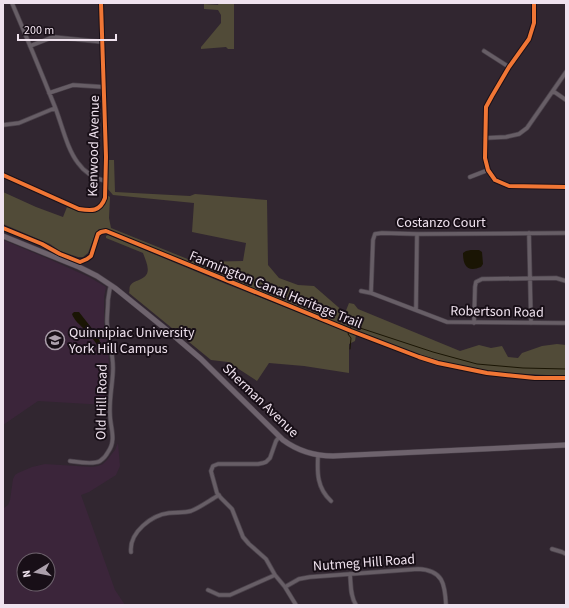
<svg xmlns="http://www.w3.org/2000/svg" width="569" height="608" viewBox="0 0 569 608" font-family="'Source Sans 3',sans-serif">
  <style>
    .built { fill: #3b253a; fill-rule: evenodd }
    .green { fill: #514b38 }
    .water { fill: #1a1504 }
    .lines { fill: none; stroke-linecap: round; stroke-linejoin: round }
    .stream { stroke: #1a1504; stroke-width: 1 }
    .street-casing { stroke: #4b424b; stroke-width: 5 }
    .secondary-casing { stroke: #4b424b; stroke-width: 6 }
    .street { stroke: #675e66; stroke-width: 3.5 }
    .secondary { stroke: #6e636d; stroke-width: 5 }
    .cycleway-casing { stroke: #180f17; stroke-width: 6 }
    .cycleway { stroke: #f07635; stroke-width: 4 }
    .labels { text-anchor: middle; stroke-width: 4; stroke-linejoin: round; paint-order: stroke }
    .street-label { font-size: 14px; fill: #efe2ee; stroke: #180f17 }
    .poi-label { font-size: 14px; fill: #efe2ee; stroke: #180f17; text-anchor: start }
  </style>
  <rect width="100%" height="100%" fill="#312630"/>
  <!-- built -->
  <path class="built" d="M3,240L51,260L89,277L106,287L104,297V324L108,350L109,365L106,405L38,401L3,425Z
    M118,443L120,466L116,475L89,492L81,495L115,590L125,605H3V508H4L8,505L10,500L13,479L15,475L18,473L32,467L45,464L92,467L98,466L103,464L107,460L115,450ZM24,560H48V584H24Z"/>
  <!-- green -->
  <path class="green" d="M219,3H234V49H228L226,47L201,49V47L221,23V15L218,10L204,9V4L218,5Z
    M108,160H114L115,192L190,196L195,194L267,200L268,265L279,278L298,285L314,286L345,313L349,303L354,304L358,309L460,351L479,345L491,348L502,346L508,357L518,358L522,353L542,346L557,344L566,345V376L507,373L479,370L444,362L418,354L307,312L103,230L99,229L96,232L88,253L83,257H78L60,251L50,244L3,224V192L36,207L63,217L67,207C78,211 90,218 100,207C103,204 105,199 107,195L110,197L109,218L111,228L195,262L243,261L246,243L192,232L194,203L113,195L107,188Z
    M108,235L226,284L356,335L355,341L349,344V373L304,366L269,363L257,381L228,362L211,360L129,293C130,290 129,288 130,286C132,282 137,281 141,279C153,274 146,262 143,253L106,238V236Z"/>
  <!-- water -->
  <path class="water" d="M471,250H479L482,252L483,264L481,267C468,272 463,267 463,253L466,251Z
    M74,312H79L97,335L101,344L100,346H98C94,340 90,335 85,330C80,325 74,320 72,314Z"/>
  <g class="lines">
    <!-- stream -->
    <path class="stream" d="M350,349L351,338L348,334L351,326H354L433,352L477,364L523,368L566,369"/>
    <defs>
      <path id="street" d="M12,3C27,38 41,72 55,107C62,125 67,149 78,163C85,173 94,178 105,181
        M534,3V23L529,39L509,67L492,96L486,107L485,158L488,170L495,180L509,186L566,187
        M30,46L53,37L103,42
        M484,51L509,67
        M553,91L566,100
        M49,93L73,85L104,87
        M3,125L19,123L55,108
        M485,138L506,137L519,134L527,128L566,72
        M3,175L79,209C91,211 100,212 105,198L106,157L101,3
        M470,177L488,170
        M529,233L531,323
        M361,291L371,293L447,322L566,323
        M371,293L373,240L375,234L382,233L417,234L566,233
        M416,310L417,234
        M474,323L475,287L476,282L482,279L556,278L566,281
        M279,437L276,441L270,458L266,462L263,463L258,464H218L213,466L211,471L212,475L217,493L221,498L232,509L243,537L249,544L266,559L275,575L285,587L296,605
        M318,455C317,473 317,488 331,501
        M70,461C78,462 93,465 100,461C103,459 106,456 108,452C117,440 110,427 110,414C109,398 113,383 113,368C113,352 108,337 107,322C107,315 108,307 108,300C109,295 109,290 111,285
        M552,549L562,552L566,554
        M131,552C129,532 152,515 169,513C177,512 184,513 191,511C201,507 210,500 219,495
        M350,574C351,584 350,596 356,605
        M285,587L299,579L310,577L418,569C443,570 445,584 446,605
        M208,590L219,595H230L275,575"/>
      <path id="secondary" d="M3,236L79,267L97,276L115,288L173,335L201,359L283,440C298,451 314,456 333,456L566,445"/>
    </defs>
    <!-- street casing -->
    <use href="#street" class="street-casing"/>
    <!-- secondary casing -->
    <use href="#secondary" class="secondary-casing"/>
    <!-- street -->
    <use href="#street" class="street"/>
    <!-- secondary -->
    <use href="#secondary" class="secondary"/>
    <defs>
      <path id="cycleway" d="M534,3V23L529,39L509,67L492,96L486,107L485,158L488,170L495,180L509,186L566,187
        M3,175L79,209C91,211 100,212 105,198L106,157L101,3
        M3,228L42,244L60,254L80,262L87,259L91,256L98,234L101,232L106,231L351,331L419,357L438,363L487,373L535,378H566"/>
    </defs>
    <!-- cycleway casing -->
    <use href="#cycleway" class="cycleway-casing"/>
    <!-- cycleway -->
    <use href="#cycleway" class="cycleway"/>
  </g>
  <!-- icons -->
  <defs>
    <symbol id="university-ring" viewBox="-11 -11 22 22"><circle r="9.5" fill="#180f17" stroke="#aca0ac" stroke-width="1.5"/><path d="M0-5L7-2L0 1L-7-2ZM-4 1L0 2.5L4 1V4Q0 6-4 4Z" fill="#aca0ac"/></symbol>
  </defs>
  <g fill-rule="evenodd">
    <use href="#university-ring" x="44" y="329" width="22" height="22"/>
  </g>
  <g class="labels">
    <!-- street labels -->
    <g class="street-label">
      <text transform="translate(93 146) rotate(-89)" y="5">Kenwood Avenue</text>
      <text x="441" y="227">Costanzo Court</text>
      <text transform="translate(276 289) rotate(22)" y="5">Farmington Canal Heritage Trail</text>
      <text transform="translate(497 311) rotate(1)" y="5">Robertson Road</text>
      <text transform="translate(261 400) rotate(44)" y="5">Sherman Avenue</text>
      <text transform="translate(101 402) rotate(-89)" y="5">Old Hill Road</text>
      <text transform="translate(364 562) rotate(-4)" y="5">Nutmeg Hill Road</text>
    </g>
    <!-- poi labels -->
    <g class="poi-label">
      <text x="69" y="337">Quinnipiac University<tspan x="69" dy="16">York Hill Campus</tspan></text>
    </g>
  </g>
  <!-- border -->
  <rect width="569" height="608" fill="none" stroke="#efe2ee" stroke-width="8"/>
  <!-- north arrow -->
  <g transform="translate(36 572) rotate(260)"><circle r="19" fill="#180f17" stroke="#6e636d"/>
  <path d="M0-3L7 15L0 10L-7 15Z" fill="#aca0ac"/>
  <text y="-6" font-size="11" font-weight="bold" text-anchor="middle" fill="#efe2ee">N</text>
  </g>
  <!-- scale -->
  <path d="M18 34v6h98v-6" fill="none" stroke="#efe2ee" stroke-width="2"/>
  <text x="24" y="34" font-size="12" fill="#efe2ee" stroke="#180f17" stroke-width="3" paint-order="stroke">200 m</text>
</svg>
